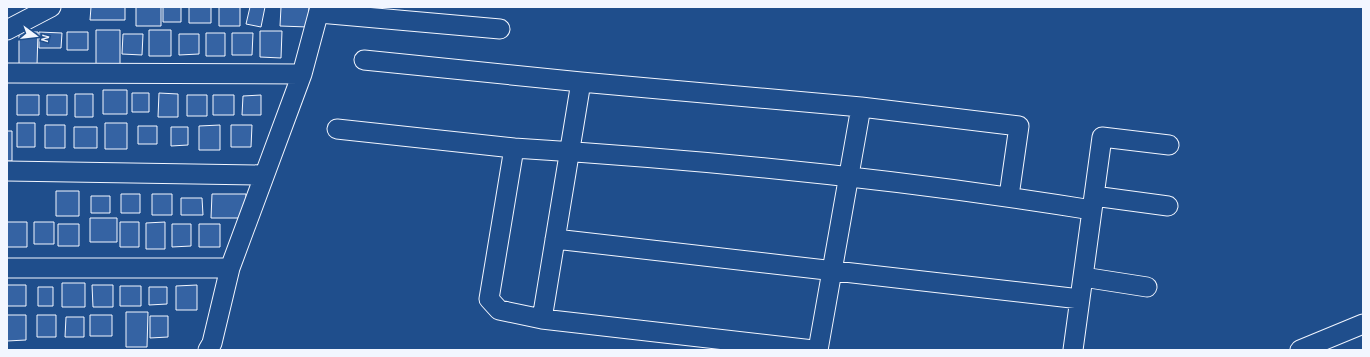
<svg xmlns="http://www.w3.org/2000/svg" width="1370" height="357" viewBox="0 0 1370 357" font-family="'Alegreya Sans',sans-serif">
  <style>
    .building { fill: #3563a3; stroke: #f2f6ff }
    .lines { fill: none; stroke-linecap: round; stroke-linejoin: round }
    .street-casing { stroke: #f2f6ff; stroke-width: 21 }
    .street { stroke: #1f4e8c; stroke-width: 19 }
  </style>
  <rect width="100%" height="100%" fill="#1f4e8c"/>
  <!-- building -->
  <path class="building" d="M91,7H125V20H90Z
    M136,7H161V26H136Z
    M163,7H181V22H163Z
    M189,7H211V23H189Z
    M219,7H240V26H219Z
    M250,7H265L261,27L246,24Z
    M281,7H309L308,27L280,26Z
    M96,30H120V66H96Z
    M149,30H171V56H149Z
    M260,31H282L281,58L260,57Z
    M19,32H38L37,65H19Z
    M39,32L62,33L61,48H39Z
    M67,32H88V50H67Z
    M206,33H225V56H206Z
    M232,33H253L252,55H232Z
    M123,34H143L142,55L122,54Z
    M179,34H199V54L179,55Z
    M103,90H127V114H103Z
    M132,93H149V112H132Z
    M159,93L178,94V117H158Z
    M75,94H93V117H75Z
    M17,95H39V115H17Z
    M47,95H67V115H47Z
    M187,95H207V116H187Z
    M213,95H234V115H213Z
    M261,95V115H242L243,96Z
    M17,123H35V147H17Z
    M105,123H127V149H105Z
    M45,125H65V148H45Z
    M220,125V150H199V126Z
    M231,125H252L251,147H231Z
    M138,126H157V144H138Z
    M74,127H97V148H74Z
    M171,127H188V145L171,146Z
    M7,131H12V161H7Z
    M56,191H79V216H56Z
    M121,194H140V213H121Z
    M152,194H172V215H152Z
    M212,194H246V218H211Z
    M91,196H110V213H91Z
    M181,198H202L203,215H181Z
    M90,218H117V242H90Z
    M7,222H27V247H7Z
    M34,222H54V244H34Z
    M120,222H139V247H120Z
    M165,222V249H146V223Z
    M58,224H79V246H58Z
    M172,224H191V246L172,247Z
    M199,224H220V247H199Z
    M62,283H85V307H62Z
    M7,285H26V306H7Z
    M92,285H113V307H93Z
    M197,285V310H176V286Z
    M120,286H141V306H120Z
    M38,287H53V306H38Z
    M149,287H167V304L149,305Z
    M126,312H148L147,347H126Z
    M7,315H26V340L7,341Z
    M37,315H56V337H37Z
    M90,315H112V336H90Z
    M150,316H168V337L150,338Z
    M66,317H84V337H65Z"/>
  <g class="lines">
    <defs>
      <path id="street" d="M319,13L500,29
        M7,30L51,7
        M364,60L581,82L861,107L1019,126L1009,196
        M7,73L302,74
        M337,129L514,148
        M7,171L263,175
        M1094,196L1168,206
        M555,239L1080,299
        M7,268H230
        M1083,277L1147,287
        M542,319L581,82
        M208,350L212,343L230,268L302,74L320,7
        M813,350L542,319L499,310L489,299L514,148C708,160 901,179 1092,210
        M818,350L861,107
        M1073,350L1102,137L1169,145
        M1300,350L1363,324"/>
    </defs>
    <!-- street casing -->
    <use href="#street" class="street-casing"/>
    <!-- street -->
    <use href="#street" class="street"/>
  </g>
  <!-- border -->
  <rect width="1370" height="357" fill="none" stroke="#f2f6ff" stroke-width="16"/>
  <!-- north arrow -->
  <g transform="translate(36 36) rotate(105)" stroke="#1f4e8c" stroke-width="3" paint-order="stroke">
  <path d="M0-3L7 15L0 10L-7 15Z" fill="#f2f6ff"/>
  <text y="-6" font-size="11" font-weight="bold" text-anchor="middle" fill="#f2f6ff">N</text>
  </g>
</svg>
